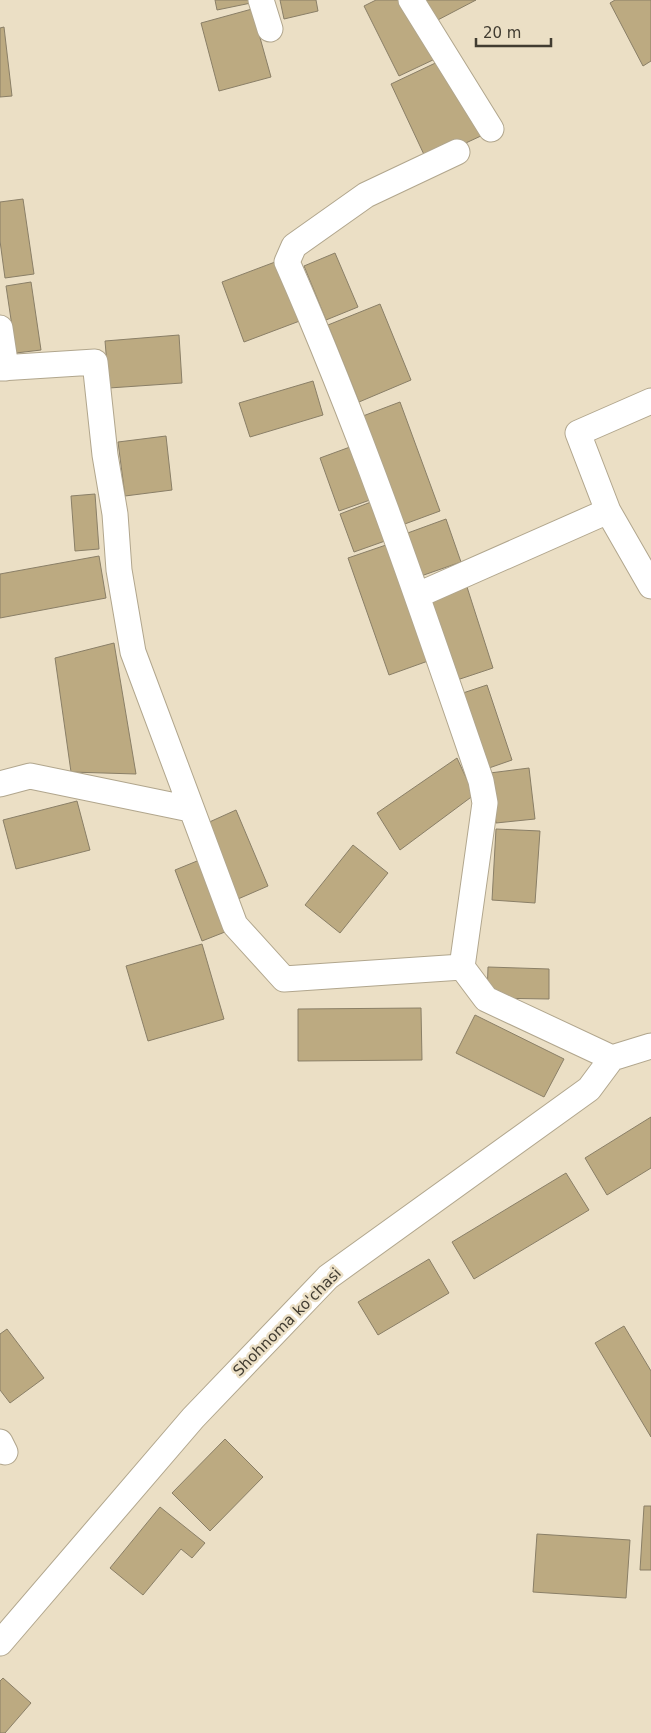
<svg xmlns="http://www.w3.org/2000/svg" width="651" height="1733" viewBox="0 0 651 1733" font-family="'DejaVu Sans',sans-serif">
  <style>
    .building { fill: #bcaa81; stroke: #8a7f67 }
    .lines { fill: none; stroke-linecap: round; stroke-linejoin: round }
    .minor-casing { stroke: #b1a68d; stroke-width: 27 }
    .minor { stroke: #fff; stroke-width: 25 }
    .labels { text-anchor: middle; stroke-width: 5; stroke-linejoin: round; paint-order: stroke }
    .street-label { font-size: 15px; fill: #413c31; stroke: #ebdfc5 }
  </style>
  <rect width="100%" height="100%" fill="#ebdfc5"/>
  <!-- building -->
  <path class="building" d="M215,0H250L251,3L217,10Z
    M280,0H316L318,11L284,19Z
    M376,0H406L435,59L399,76L364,6Z
    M420,0H476L432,23Z
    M615,0H651V61L643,66L610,3Z
    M252,9L271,77L219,91L201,23Z
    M4,27L12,96L0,97V28Z
    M446,58L483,135L427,161L391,84Z
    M23,199L34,274L5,278L0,241V202Z
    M335,253L358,307L326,320L304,266Z
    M283,259L305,319L244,342L222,282Z
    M31,282L41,350L16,353L6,286Z
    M380,304L411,380L359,402L328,325Z
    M179,335L182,383L109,388L105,341Z
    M313,381L323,415L250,437L239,403Z
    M400,402L440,511L402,525L363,416Z
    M166,436L172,490L125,496L118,442Z
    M350,447L370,500L339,511L320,458Z
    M95,494L99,549L75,551L71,496Z
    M371,502L385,541L354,552L340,514Z
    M446,519L461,562L421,576L405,534Z
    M386,545L428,661L389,675L348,558Z
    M99,556L106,598L0,618V574Z
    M467,587L493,668L457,680L431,599Z
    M114,643L136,774L71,772L55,658Z
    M487,685L512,760L489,768L463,693Z
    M457,758L474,795L400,850L377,813Z
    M529,768L535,819L496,823L490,773Z
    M77,801L90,850L16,869L3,820Z
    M236,810L268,886L238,899L205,824Z
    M496,829L540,831L535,903L492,900Z
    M353,845L388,873L340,933L305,905Z
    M202,859L230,930L202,941L175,870Z
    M202,944L224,1019L148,1041L126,966Z
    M488,967L549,969V999L487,998Z
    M421,1008L422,1060L298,1061V1009Z
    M475,1015L564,1059L544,1097L456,1053Z
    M651,1117V1168L607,1195L585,1158Z
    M566,1173L589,1210L474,1279L452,1242Z
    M429,1259L449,1293L378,1335L358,1302Z
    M624,1326L651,1371V1437L595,1343Z
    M7,1329L44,1378L10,1403L0,1390V1334Z
    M225,1439L263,1477L210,1531L172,1493Z
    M644,1506H651V1570H640Z
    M160,1507L205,1543L192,1558L181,1549L143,1595L110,1568Z
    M537,1534L630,1540L626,1598L533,1592Z
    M3,1678L31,1703L5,1733H0V1681Z"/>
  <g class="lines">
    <defs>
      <path id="minor" d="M261,0L270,29
        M411,0L491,129
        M457,152L366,195L294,246L287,262C362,432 421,606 481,781L485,803L462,967L486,999L612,1058
        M0,328L6,368
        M0,368L95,362L105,455L115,514L119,570L133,652L235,925L284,979L462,967
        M608,511L651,586
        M418,595L608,511L578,433L651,401
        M0,784L30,776L190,809
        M0,1442L5,1452
        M0,1643L193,1418L328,1277L589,1089L612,1058L651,1046"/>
    </defs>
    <!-- minor casing -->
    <use href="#minor" class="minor-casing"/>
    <!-- minor -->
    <use href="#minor" class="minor"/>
  </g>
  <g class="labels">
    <!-- street labels -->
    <g class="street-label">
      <text transform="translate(287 1322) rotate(-45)" y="5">Shohnoma ko'chasi</text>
    </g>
  </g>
  <!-- scale -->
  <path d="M476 38v8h75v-8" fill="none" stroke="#413c31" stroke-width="2.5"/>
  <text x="483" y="38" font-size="15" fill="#413c31" stroke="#ebdfc5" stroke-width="4" paint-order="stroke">20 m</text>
</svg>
